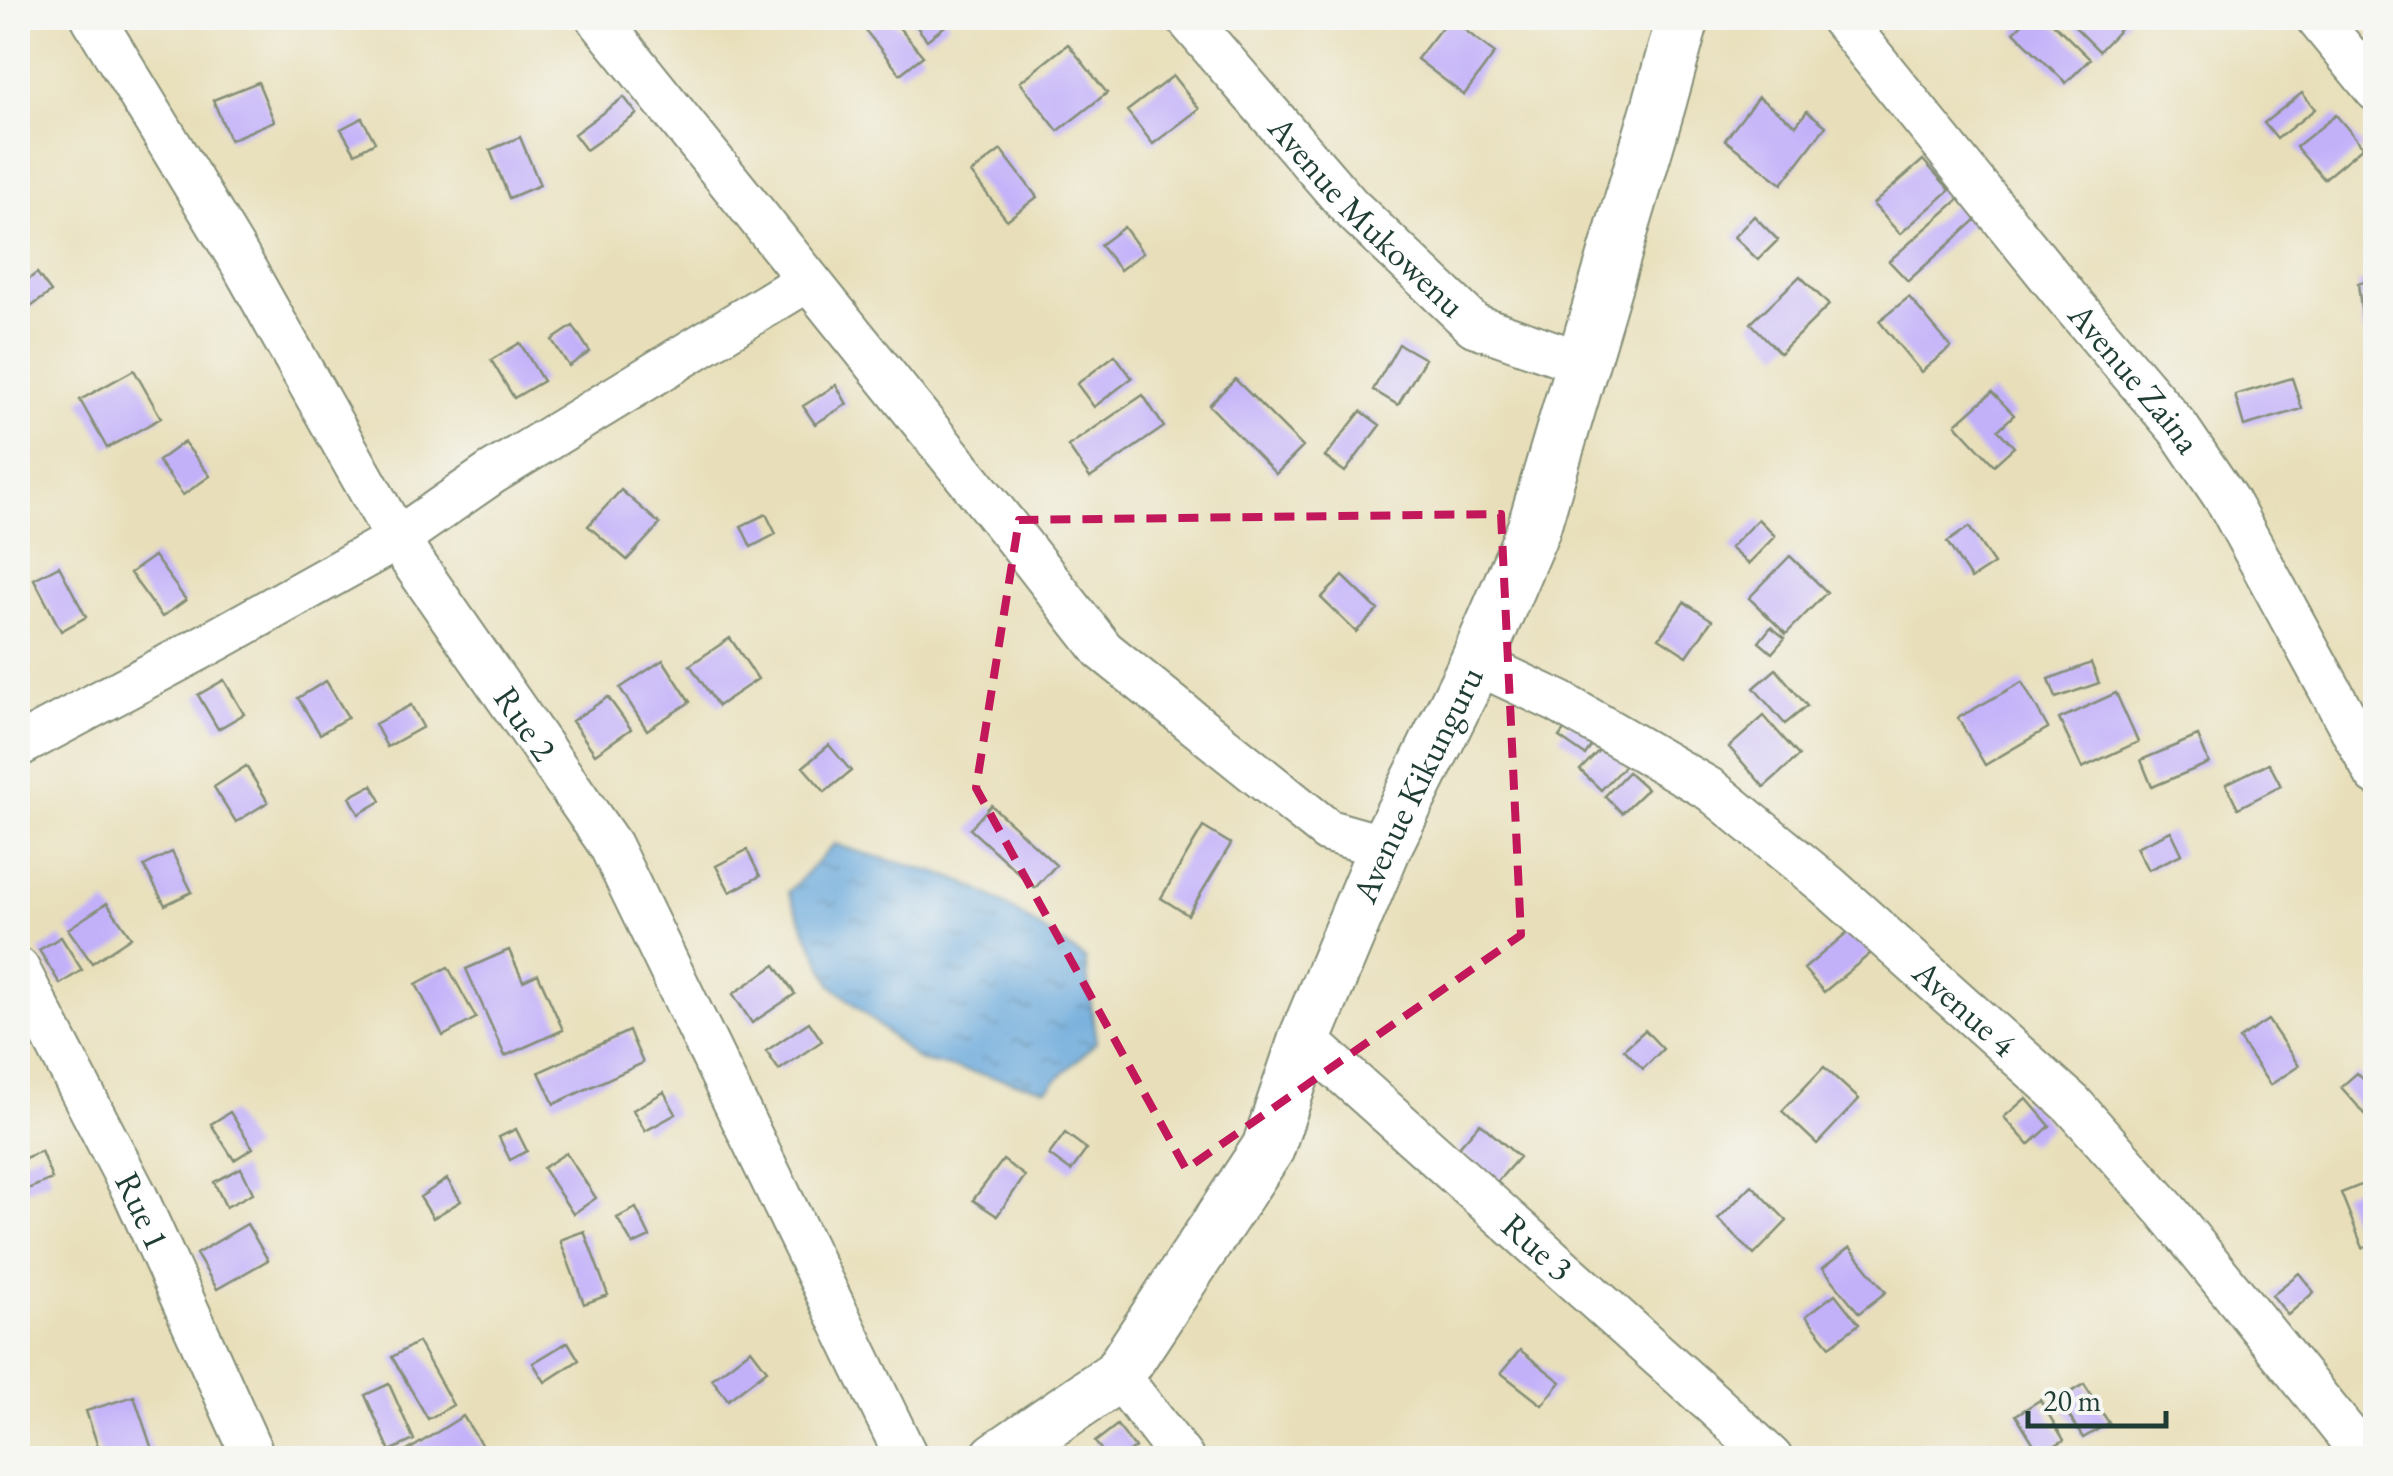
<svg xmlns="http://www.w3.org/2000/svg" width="2393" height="1476" viewBox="0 0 2393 1476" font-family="'EB Garamond',serif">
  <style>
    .water { fill: url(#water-ripples); stroke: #447287; stroke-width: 2.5 }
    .building { fill: #c2b0f9 }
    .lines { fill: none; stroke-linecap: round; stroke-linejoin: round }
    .minor-casing { stroke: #848e77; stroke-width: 46 }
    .tertiary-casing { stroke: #848e77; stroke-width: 56 }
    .minor { stroke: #fff; stroke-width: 42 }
    .tertiary { stroke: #fff; stroke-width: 52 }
    .marked { fill: none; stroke: #c2185b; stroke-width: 8; stroke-dasharray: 20 12; stroke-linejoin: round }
    .labels { text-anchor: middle; stroke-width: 9; stroke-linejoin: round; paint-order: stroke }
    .street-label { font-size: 35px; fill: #1f3d34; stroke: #f6f6f2 }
  </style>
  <defs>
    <pattern id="water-ripples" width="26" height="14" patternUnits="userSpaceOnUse" patternTransform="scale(2.5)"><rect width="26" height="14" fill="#68a7da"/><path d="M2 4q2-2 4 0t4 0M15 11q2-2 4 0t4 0" fill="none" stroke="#5589b2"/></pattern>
  </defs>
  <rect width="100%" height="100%" fill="#f6f6f2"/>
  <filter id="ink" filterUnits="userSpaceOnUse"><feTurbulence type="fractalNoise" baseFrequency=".01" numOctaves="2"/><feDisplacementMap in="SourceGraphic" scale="20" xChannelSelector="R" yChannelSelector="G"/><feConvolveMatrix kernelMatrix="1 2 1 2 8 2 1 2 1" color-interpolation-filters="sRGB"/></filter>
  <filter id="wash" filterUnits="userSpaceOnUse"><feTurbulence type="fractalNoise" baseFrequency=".0048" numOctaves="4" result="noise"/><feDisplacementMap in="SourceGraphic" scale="40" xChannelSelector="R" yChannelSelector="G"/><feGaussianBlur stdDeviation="2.25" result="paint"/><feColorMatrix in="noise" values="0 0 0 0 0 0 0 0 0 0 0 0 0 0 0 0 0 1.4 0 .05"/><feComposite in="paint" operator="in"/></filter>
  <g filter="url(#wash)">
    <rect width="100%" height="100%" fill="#e8dfba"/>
    <!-- water -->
    <path class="water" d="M835,844C872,858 912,864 949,877C998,895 1042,930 1085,959L1096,1042L1047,1089L918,1060L831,984L788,892Z"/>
    <g id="blocks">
      <!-- building -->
      <path class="building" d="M883,18H891L923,56L900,74L866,31Z
        M910,18H945L949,23L927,40Z
        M1449,18L1495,53L1464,95L1417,59Z
        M2028,18H2048L2090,59L2066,83L2014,32Z
        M2078,18H2127L2129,20L2099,51L2072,24Z
        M1068,44L1107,93L1058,131L1020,82Z
        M1173,76L1199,109L1153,144L1127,111Z
        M258,82L274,121L230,140L213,100Z
        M2302,93L2315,109L2277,139L2264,123Z
        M624,97L637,114L586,150L574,134Z
        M1758,97L1796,125L1807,111L1826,126L1782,184L1725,140Z
        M2336,115L2363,147L2324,179L2296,147Z
        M362,118L375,142L355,153L341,129Z
        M520,137L540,185L509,198L490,150Z
        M1001,150L1037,197L1007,220L971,173Z
        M1923,160L1950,190L1900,234L1873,204Z
        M1959,199L1977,219L1908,281L1889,261Z
        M1754,216L1778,240L1758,260L1734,237Z
        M1124,227L1143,253L1120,270L1100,245Z
        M37,273L51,292L28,309L18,295V287Z
        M1800,276L1829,305L1780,353L1751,323Z
        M2376,281V333L2364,334L2358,283Z
        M1909,297L1951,347L1921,372L1879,321Z
        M573,326L590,352L569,366L552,340Z
        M520,343L543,381L514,398L491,360Z
        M1399,344L1425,359L1398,405L1373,390Z
        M1115,355L1132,378L1094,407L1077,384Z
        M134,370L161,418L107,448L80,400Z
        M2292,378L2302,409L2244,426L2235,395Z
        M1235,379L1303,447L1276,474L1209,405Z
        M836,385L847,404L815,424L803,406Z
        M1992,392L2014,415L1998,430L2014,447L1994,465L1956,424Z
        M1143,395L1164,427L1090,478L1068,446Z
        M1361,411L1380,425L1345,472L1325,457Z
        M184,442L210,476L183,495L158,461Z
        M621,490L660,524L627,560L588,526Z
        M766,514L776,534L751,547L741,526Z
        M1758,519L1775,536L1748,564L1730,548Z
        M1969,527L1994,564L1971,579L1947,542Z
        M154,556L186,600L162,617L130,573Z
        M1790,556L1827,592L1786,634L1749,598Z
        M59,566L86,617L61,631L34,579Z
        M1343,576L1378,610L1356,632L1321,598Z
        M1684,602L1712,620L1687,656L1659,638Z
        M1771,627L1785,638L1772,653L1759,642Z
        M730,638L758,679L718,706L690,665Z
        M663,660L690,702L647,730L620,688Z
        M2091,663L2099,683L2056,698L2049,679Z
        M1776,669L1807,706L1785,724L1754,688Z
        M224,680L244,714L218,729L198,695Z
        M326,681L348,717L320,734L298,698Z
        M2022,682L2048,728L1985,765L1958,718Z
        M2116,693L2138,742L2082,768L2059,719Z
        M608,697L631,729L595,754L572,721Z
        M411,705L423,727L387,747L375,724Z
        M1574,716L1599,734L1585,755L1559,737Z
        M1764,716L1799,756L1764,787L1729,747Z
        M1613,736L1634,756L1601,790L1580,770Z
        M2198,736L2209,763L2152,787L2141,760Z
        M829,745L851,771L825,792L803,767Z
        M2269,763L2281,786L2238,808L2226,784Z
        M246,766L268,802L236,822L214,787Z
        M1628,772L1647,789L1622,813L1605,796Z
        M372,785L381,801L359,814L350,797Z
        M991,805L1056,865L1035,888L970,829Z
        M1203,827L1231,844L1188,915L1161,898Z
        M2171,831L2182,854L2148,870L2136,847Z
        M747,850L760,876L730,892L716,866Z
        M172,852L192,892L165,905L144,866Z
        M107,903L131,937L92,963L68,929Z
        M1850,930L1871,953L1824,992L1804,969Z
        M61,937L82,970L60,984L39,950Z
        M509,950L523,981L538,974L563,1030L505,1056L466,969Z
        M775,965L795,994L752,1023L733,994Z
        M448,967L476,1018L443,1036L416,984Z
        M2268,1020L2299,1066L2270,1085L2239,1039Z
        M809,1022L822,1041L779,1070L766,1051Z
        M1645,1030L1663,1049L1643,1069L1624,1049Z
        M629,1031L643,1063L554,1104L539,1072Z
        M1824,1067L1859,1099L1817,1144L1782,1111Z
        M2357,1073L2376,1093V1104L2365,1114L2341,1087Z
        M664,1092L676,1114L645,1131L633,1110Z
        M2026,1098L2050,1126L2029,1145L2004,1117Z
        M230,1112L253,1148L234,1160L211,1124Z
        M1480,1123L1519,1157L1496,1183L1457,1149Z
        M516,1129L527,1151L510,1160L499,1137Z
        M1065,1133L1087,1149L1071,1171L1049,1155Z
        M41,1151L52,1179L18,1193V1161Z
        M566,1153L596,1198L573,1214L543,1168Z
        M1003,1160L1025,1176L997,1216L973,1200Z
        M241,1168L253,1193L226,1207L214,1182Z
        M447,1179L461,1201L433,1218L420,1197Z
        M2376,1179V1243L2363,1248L2341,1193Z
        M1752,1185L1787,1221L1754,1255L1718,1219Z
        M636,1208L650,1237L633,1245L617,1218Z
        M247,1224L268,1260L217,1289L196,1254Z
        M584,1231L608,1295L584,1304L560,1240Z
        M1850,1247L1886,1292L1859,1313L1823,1268Z
        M2299,1273L2314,1292L2288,1315L2272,1295Z
        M1835,1294L1859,1324L1830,1346L1806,1316Z
        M418,1342L453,1405L428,1419L392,1357Z
        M568,1342L579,1360L545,1382L533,1363Z
        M751,1349L767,1370L728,1400L712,1379Z
        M1520,1350L1561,1382L1542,1405L1501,1373Z
        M389,1384L414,1440L390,1451L365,1395Z
        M2084,1384L2109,1423L2083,1438L2059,1400Z
        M134,1396L155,1458H102L86,1411Z
        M2040,1400L2064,1440L2040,1454L2016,1415Z
        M463,1416L490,1458H396Z
        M1117,1425L1135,1448L1121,1458H1108L1095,1442Z"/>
    </g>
  </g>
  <g filter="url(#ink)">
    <use href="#blocks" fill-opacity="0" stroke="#848e77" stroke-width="2.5"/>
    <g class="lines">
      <defs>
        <g id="minor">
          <path id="s1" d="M93,18L240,260L397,539L610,845L907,1458"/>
          <path d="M598,18L1007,527L1103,650L1328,831L1385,847"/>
          <path id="s2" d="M1187,18L1349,206L1474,325L1583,363"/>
          <path id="s3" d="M1841,18L2068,299L2178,428L2228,502L2376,774"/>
          <path d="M2317,18L2376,90"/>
          <path id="s4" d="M1476,663L1559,702L1711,790L1827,885L2072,1104L2166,1210L2366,1458"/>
          <path d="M18,746L214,641L397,539L492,473L808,280"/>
          <path id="s5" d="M18,969L136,1196L254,1458"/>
          <path id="s6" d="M1305,1039L1713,1404L1771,1458"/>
          <path d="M1118,1375L1182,1458"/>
        </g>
        <g id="tertiary">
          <path id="s7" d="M997,1458L1118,1375L1268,1148L1305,1039L1385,847L1476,663L1533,530L1659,105L1683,18"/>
        </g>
      </defs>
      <!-- minor casing -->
      <use href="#minor" class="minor-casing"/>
      <!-- tertiary casing -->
      <use href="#tertiary" class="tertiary-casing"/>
      <!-- minor -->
      <use href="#minor" class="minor"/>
      <!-- tertiary -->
      <use href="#tertiary" class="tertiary"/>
    </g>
  </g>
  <!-- marked area -->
  <path class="marked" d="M1501,514L1521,935L1186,1169L976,788L1019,520Z"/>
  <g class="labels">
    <!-- street labels -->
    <g class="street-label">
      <text dy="12" stroke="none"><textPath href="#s2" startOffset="268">Avenue Mukowenu</textPath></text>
      <text dy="12" stroke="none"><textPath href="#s3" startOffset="465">Avenue Zaina</textPath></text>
      <text dy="12" stroke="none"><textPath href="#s1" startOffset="828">Rue 2</textPath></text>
      <text dy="12" stroke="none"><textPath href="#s7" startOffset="812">Avenue Kikunguru</textPath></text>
      <text dy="12" stroke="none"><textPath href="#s4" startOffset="602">Avenue 4</textPath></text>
      <text dy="12" stroke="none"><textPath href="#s5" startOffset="272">Rue 1</textPath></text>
      <text dy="12" stroke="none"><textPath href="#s6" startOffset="312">Rue 3</textPath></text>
    </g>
  </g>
  <!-- margin -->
  <rect width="2393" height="1476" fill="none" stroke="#f6f6f2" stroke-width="60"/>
  <!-- scale -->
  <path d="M2028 1411v15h138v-15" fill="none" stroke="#1f3d34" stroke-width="5"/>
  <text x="2043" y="1411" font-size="30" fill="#1f3d34" stroke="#f6f6f2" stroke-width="8" paint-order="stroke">20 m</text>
</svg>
